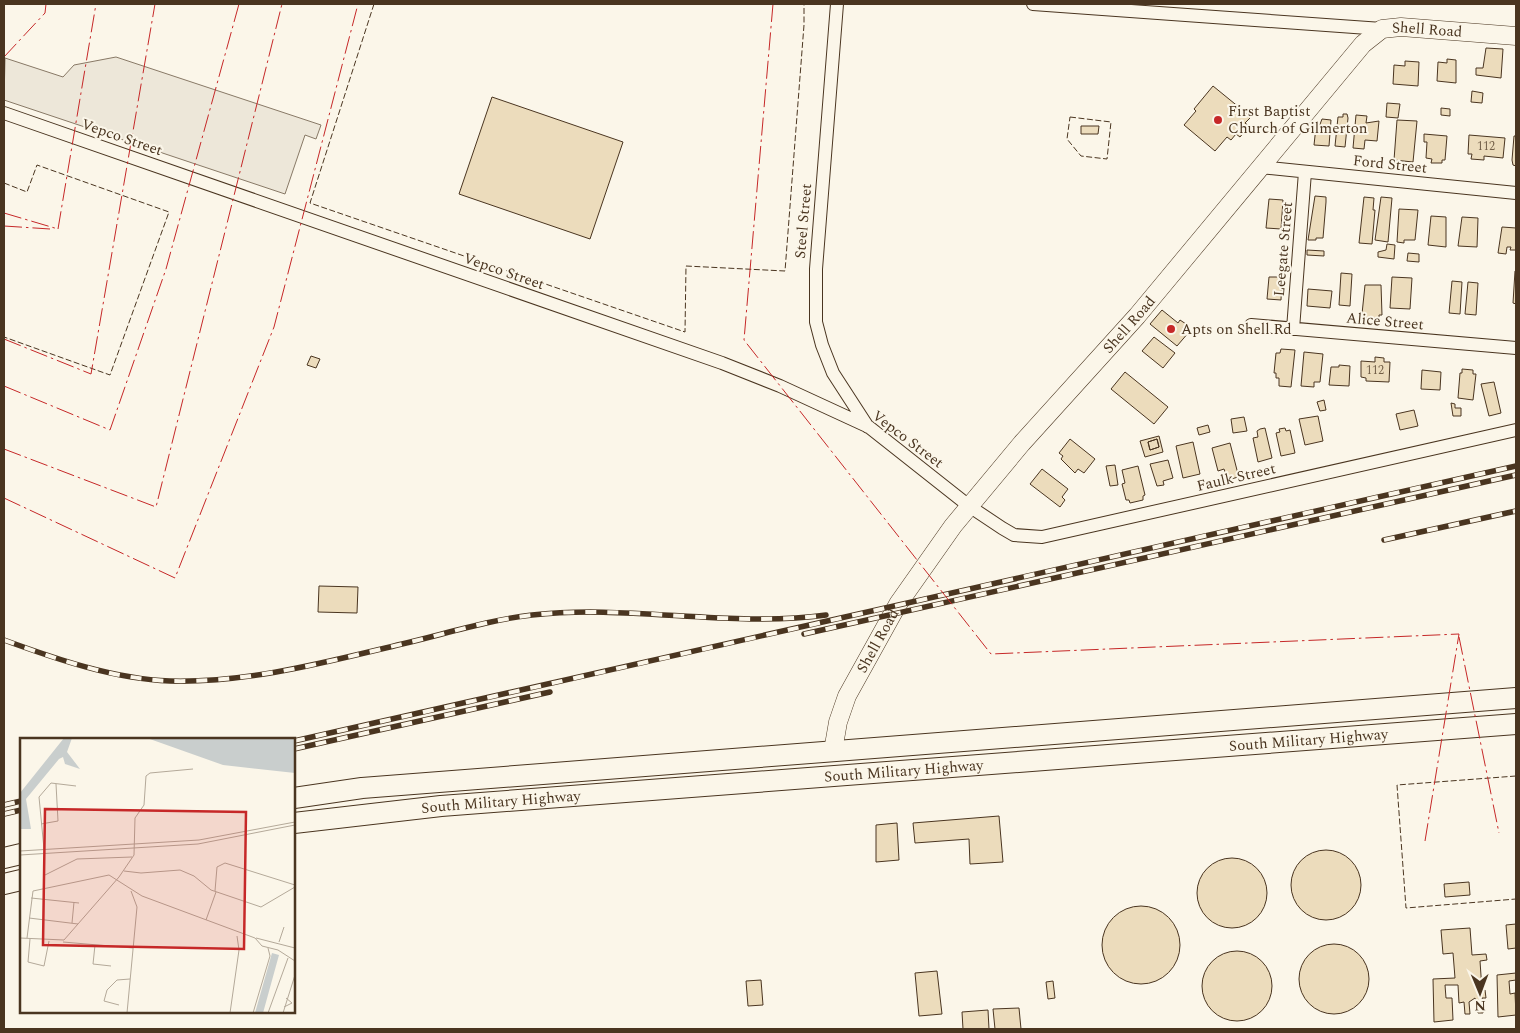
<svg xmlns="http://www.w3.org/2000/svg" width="1520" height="1033" viewBox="0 0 1520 1033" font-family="Spectral,serif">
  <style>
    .parking { fill: #ede7d9; stroke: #887966 }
    .building { fill: #ecdcbc; stroke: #4a3520; fill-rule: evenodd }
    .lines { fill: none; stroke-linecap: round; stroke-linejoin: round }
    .street-casing { stroke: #4a3520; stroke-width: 14 }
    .secondary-casing { stroke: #4a3520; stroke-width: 19 }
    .primary-casing { stroke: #4a3520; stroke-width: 22 }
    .street { stroke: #fbf6e9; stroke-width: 12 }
    .secondary { stroke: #fbf6e9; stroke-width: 18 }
    .primary { stroke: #fbf6e9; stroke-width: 20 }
    .rail-casing { stroke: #4a3520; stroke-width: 5.5 }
    .rail { stroke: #fbf6e9; stroke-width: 4; stroke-dasharray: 11; stroke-linecap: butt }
    .fence { stroke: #4a3520; stroke-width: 1; stroke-dasharray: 6 2.5; stroke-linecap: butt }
    .power { stroke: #c62828; stroke-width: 1; stroke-dasharray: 18 4 2.5 4; stroke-linecap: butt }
    .poi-dot { fill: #c62828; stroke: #fbf6e9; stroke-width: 2 }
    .labels { text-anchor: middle; stroke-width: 4; stroke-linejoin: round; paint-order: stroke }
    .number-label { font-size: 12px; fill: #725f47 }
    .street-label { font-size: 15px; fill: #4a3520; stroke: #fbf6e9 }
    .poi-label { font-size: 15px; fill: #4a3520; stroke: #fbf6e9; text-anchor: start }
    .inset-road { fill: none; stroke: #b4a999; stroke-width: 1 }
    .view { fill: #c62828; fill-opacity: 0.15; stroke: #c62828; stroke-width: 2.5 }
    .inset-edge { fill: none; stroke: #4a3520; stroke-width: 2.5 }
  </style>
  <rect width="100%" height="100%" fill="#fbf6e9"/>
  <!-- parking -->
  <path class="parking" d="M116,57L321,125L316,139L305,135L285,194L4,100L5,58L63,77L74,65Z"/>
  <!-- building -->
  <path class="building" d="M1486,48L1503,49L1501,78L1476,75V68H1483Z
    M1447,59L1456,60V83L1437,81L1438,62L1447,63Z
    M1405,61L1419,62L1418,86L1393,84L1394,65L1405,66Z
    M1213,86L1251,117L1245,123L1249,126L1240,137L1236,134L1231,140L1227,137L1215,151L1184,125L1196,111L1194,109Z
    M1472,91L1483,93L1482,103L1471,102Z
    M492,97L623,142L590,239L459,194Z
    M1387,103L1400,104L1398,118L1386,117Z
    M1441,108L1450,109V116L1441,115Z
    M1343,114H1347L1348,118L1345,147L1335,146L1338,117H1343Z
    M1356,115L1367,116L1366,123L1379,121L1377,141L1365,140L1364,149L1353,148Z
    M1322,119L1331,120L1329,146L1314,145L1316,127H1319Z
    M1397,120L1417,121L1413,162L1394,160Z
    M1081,126H1099L1098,134H1081Z
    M1424,134L1447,136L1445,160H1442V163H1431L1432,159L1426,158L1427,142H1424Z
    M1469,135L1505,138L1503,158L1484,156V160L1471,159L1472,154H1468Z
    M1514,136H1516V166L1513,165L1512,160Z
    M1315,196L1326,197V202L1323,238H1316V240H1308Z
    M1364,197L1374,198L1373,210H1375L1372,244L1359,243Z
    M1381,197L1392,198L1388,242L1375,240Z
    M1269,199L1283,200L1281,229L1266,228Z
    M1399,209L1418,210L1415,240H1404V243L1397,242Z
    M1431,216L1446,217V247L1428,245Z
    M1462,217L1478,218L1477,247L1458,246Z
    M1502,227L1516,228V250H1510L1511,247H1507L1506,254L1498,253Z
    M1387,244L1395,245L1394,259L1378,257V252L1386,250Z
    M1307,250L1324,251V256L1307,255Z
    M1408,253L1419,254V262L1407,261Z
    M1515,271H1516V304L1513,303Z
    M1341,273L1352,274L1350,306L1339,305Z
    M1269,277H1282L1281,300L1267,299Z
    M1392,277L1412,278L1410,309L1390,308Z
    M1452,281L1462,282L1460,314L1449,313Z
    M1468,282L1478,283L1476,315L1465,314Z
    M1365,285H1381L1382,315H1379V318H1364L1362,314Z
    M1308,289L1332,291L1330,308L1307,306Z
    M1162,310L1178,323L1180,320L1186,324L1183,328L1189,332L1177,346L1150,324Z
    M1154,337L1175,353L1163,368L1142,351Z
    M1281,349L1295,350L1291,387L1279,386V378H1276V373H1274L1276,353H1280Z
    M1304,352L1323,354L1320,382H1314V387L1301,386Z
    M311,356L320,359L316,368L307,365Z
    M1375,357L1384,358V362H1390L1389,382L1366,381V378L1361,377V361L1375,362Z
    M1339,365L1350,366L1349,386L1329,385L1331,367H1339Z
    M1462,369L1473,370V374H1476L1473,400L1458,398L1460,373H1462Z
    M1422,370L1441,372L1440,390L1421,389Z
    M1125,372L1168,407L1154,424L1111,389Z
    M1494,382L1501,413L1489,416L1481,384Z
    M1324,400L1326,410L1320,411L1317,402Z
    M1451,403L1455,404V408H1461V416H1453Z
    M1414,410L1418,426L1400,430L1396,414Z
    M1318,416L1323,441L1305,445L1299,419Z
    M1244,417L1247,431L1233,433L1231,419Z
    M1208,425L1210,432L1199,435L1197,428Z
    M1265,428L1272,458L1258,462L1253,438L1258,437L1257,431L1260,429Z
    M1285,428L1286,431L1290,430L1295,453L1281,456L1276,433L1280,432L1279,429Z
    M1159,436L1163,452L1145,457L1140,441ZM1157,439L1159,447L1150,450L1148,442Z
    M1070,439L1095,459L1084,473L1078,469L1075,473L1061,459L1063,456L1059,453Z
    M1157,439L1159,447L1150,450L1148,442Z
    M1193,442L1200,474L1183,478L1176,446Z
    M1230,443L1238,474V477L1228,480L1224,469L1218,471L1212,448Z
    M1168,460L1173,478L1163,481L1164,485L1157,486L1150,464Z
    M1115,465L1118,485L1110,486L1106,466Z
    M1138,466L1145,495L1143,496V500L1130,503L1129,500H1126L1122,484L1125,483L1122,470Z
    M1042,469L1068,489L1062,497L1065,500L1060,507L1030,484Z
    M319,586L358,587L357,613L318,612Z
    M999,816L1003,862L970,864L969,839L915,843L913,823Z
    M897,823L899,860L876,862V825Z
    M1291 885a35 35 0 1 1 70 0a35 35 0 1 1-70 0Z
    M1197 893a35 35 0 1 1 70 0a35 35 0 1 1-70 0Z
    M1469,882L1470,895L1445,897L1444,884Z
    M1102 945a39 39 0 1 1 78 0a39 39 0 1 1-78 0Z
    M1516,924V948L1508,949L1506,925Z
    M1470,928L1472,955L1486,954L1487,960L1480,961L1482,990H1485L1486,998H1482L1483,1013H1478L1475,998L1469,1002L1470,1014H1465L1464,1002L1459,1003L1458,985H1445L1446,998H1452L1453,1020L1434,1022L1433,979L1455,978L1453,953L1443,954L1441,930Z
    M1299 979a35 35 0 1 1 70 0a35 35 0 1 1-70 0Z
    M1202 986a35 35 0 1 1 70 0a35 35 0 1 1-70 0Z
    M937,971L942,1014L919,1016L915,973Z
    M1516,973V980L1509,981L1510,994L1515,993L1516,1015L1498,1017L1497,975Z
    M761,980L763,1005L748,1006L746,981Z
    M1053,981L1055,998L1048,999L1046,982Z
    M1019,1008L1021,1029H995L993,1009Z
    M988,1010L989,1029H963L962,1012Z"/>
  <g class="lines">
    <defs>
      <path id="street" d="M837,4L816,269V322L822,345L833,373L868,427
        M1033,4L1382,29
        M4,113L722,363L780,386L869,427L969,506L1002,528L1014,535L1042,537L1516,430
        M1260,167L1516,193
        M1251,325L1516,348
        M1293,329L1305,172"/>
      <g id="secondary">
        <path id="s1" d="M833,751L838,722L847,696L898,604L953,526L1022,443L1137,316L1363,44L1382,29L1401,27L1516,36"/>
      </g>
      <g id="primary">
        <path d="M294,798L362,788L1516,698"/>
        <path id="s2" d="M294,823L441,806L1516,724"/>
        <path d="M4,858L21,854"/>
        <path d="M4,884L21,880"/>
      </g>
    </defs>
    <!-- street casing -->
    <use href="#street" class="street-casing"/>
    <!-- secondary casing -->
    <use href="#secondary" class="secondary-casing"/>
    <!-- primary casing -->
    <use href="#primary" class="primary-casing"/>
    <!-- street -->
    <use href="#street" class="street"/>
    <!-- secondary -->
    <use href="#secondary" class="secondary"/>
    <!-- primary -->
    <use href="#primary" class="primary"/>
    <defs>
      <path id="rail" d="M1384,540L1516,511
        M804,634L1516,475
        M4,640C56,659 114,679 170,681C249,683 326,662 402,644C445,634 488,620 532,615C630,604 728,628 826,615
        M294,741C702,650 1109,557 1516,466
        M294,749L550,692
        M4,805L21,801
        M4,814L21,810"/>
    </defs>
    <!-- rail casing -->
    <use href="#rail" class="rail-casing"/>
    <!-- rail -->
    <use href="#rail" class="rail"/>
    <!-- fence -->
    <path class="fence" d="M374,4L310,203L685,332L686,266L785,271L804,25V4
      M1070,117L1111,122L1107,159L1081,156L1067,139Z
      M4,183L27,192L37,165L169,212L110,375L4,337
      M1516,776L1397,785L1406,908L1516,899"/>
    <!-- power -->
    <path class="power" d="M773,4L744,340L991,654L1459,634
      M4,57L45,13L46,4
      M4,213L58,229
      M4,226L50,229
      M58,229L96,4
      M4,339L91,374L155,4
      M4,386L110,430L166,269L239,4
      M4,449L156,507L282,4
      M4,498L175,578L274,327L358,4
      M1459,637L1499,833
      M1425,841L1459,634"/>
  </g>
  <!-- markers -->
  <g class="poi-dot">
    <circle cx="1218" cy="120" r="5"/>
    <circle cx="1171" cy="329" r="5"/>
  </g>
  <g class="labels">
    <!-- number labels -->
    <g class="number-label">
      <text x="1486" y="150">112</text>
      <text x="1375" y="374">112</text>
    </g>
    <!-- street labels -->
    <g class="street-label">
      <text dy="5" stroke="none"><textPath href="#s1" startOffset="960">Shell Road</textPath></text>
      <text transform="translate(122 137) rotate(19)" y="5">Vepco Street</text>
      <text transform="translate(1390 164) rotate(6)" y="5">Ford Street</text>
      <text transform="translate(803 221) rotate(-85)" y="5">Steel Street</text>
      <text transform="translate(1283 249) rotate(-85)" y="5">Leegate Street</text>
      <text transform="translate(504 271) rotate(19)" y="5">Vepco Street</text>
      <text transform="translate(1385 321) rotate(5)" y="5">Alice Street</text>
      <text dy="5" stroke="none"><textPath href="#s1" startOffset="525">Shell Road</textPath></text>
      <text transform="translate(908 439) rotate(37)" y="5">Vepco Street</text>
      <text transform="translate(1236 477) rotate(-13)" y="5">Faulk Street</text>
      <text dy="5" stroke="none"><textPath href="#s1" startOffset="120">Shell Road</textPath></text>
      <text dy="5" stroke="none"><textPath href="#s2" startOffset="1018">South Military Highway</textPath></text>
      <text dy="5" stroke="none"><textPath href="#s2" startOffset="612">South Military Highway</textPath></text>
      <text dy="5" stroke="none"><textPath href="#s2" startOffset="208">South Military Highway</textPath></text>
    </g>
    <!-- poi labels -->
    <g class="poi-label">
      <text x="1228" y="116">First Baptist<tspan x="1228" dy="17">Church of Gilmerton</tspan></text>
      <text x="1181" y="334">Apts on Shell Rd</text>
    </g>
  </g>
  <!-- overview -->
  <g transform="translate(20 738)">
    <rect width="275" height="275" fill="#fbf6e9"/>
    <path d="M44,0H52L47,14L60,31L45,26L43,19L39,21L6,61L11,91H0V55ZM127,0H275V35L203,27ZM252,215L259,217L243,275H235Z" fill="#c9cecd"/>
    <path class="inset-road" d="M21,86L38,83L36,46M24,111L19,59L31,45L56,48M0,113L179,102L275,84M0,117L178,106L275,87M104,133L121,135L160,132L174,138L191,152L241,169L275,149M25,137L57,121L112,119M195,153L197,129L205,125L275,147M11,160L59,165M9,180L58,186M186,182L196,154M52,185L54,164M0,200L44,202L99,139L114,117L115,80L124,67L126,38L130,35L173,31M7,200L13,153L89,137L122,158L235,200L242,208L258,212L275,223M236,200L275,210M10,201L8,224L24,228L29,203M43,204L113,210M259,204L264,189M75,207L73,226L91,228M99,267L84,263L87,252L97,242L110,241M264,269L272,265L266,260M107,275L117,169L111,153M210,275L219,212L217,198M233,275L250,218L248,210M248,275L268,220M263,275L275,237"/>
    <path class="view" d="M25,71L226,74L224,211L23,207Z"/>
    <rect width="275" height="275" class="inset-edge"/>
  </g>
  <!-- border -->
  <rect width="1520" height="1033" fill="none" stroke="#4a3520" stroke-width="10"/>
  <!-- north arrow -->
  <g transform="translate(1480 993) rotate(179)" stroke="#fbf6e9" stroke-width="4" paint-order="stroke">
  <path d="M0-4L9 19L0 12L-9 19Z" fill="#4a3520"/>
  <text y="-8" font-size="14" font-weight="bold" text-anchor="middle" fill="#4a3520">N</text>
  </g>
</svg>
